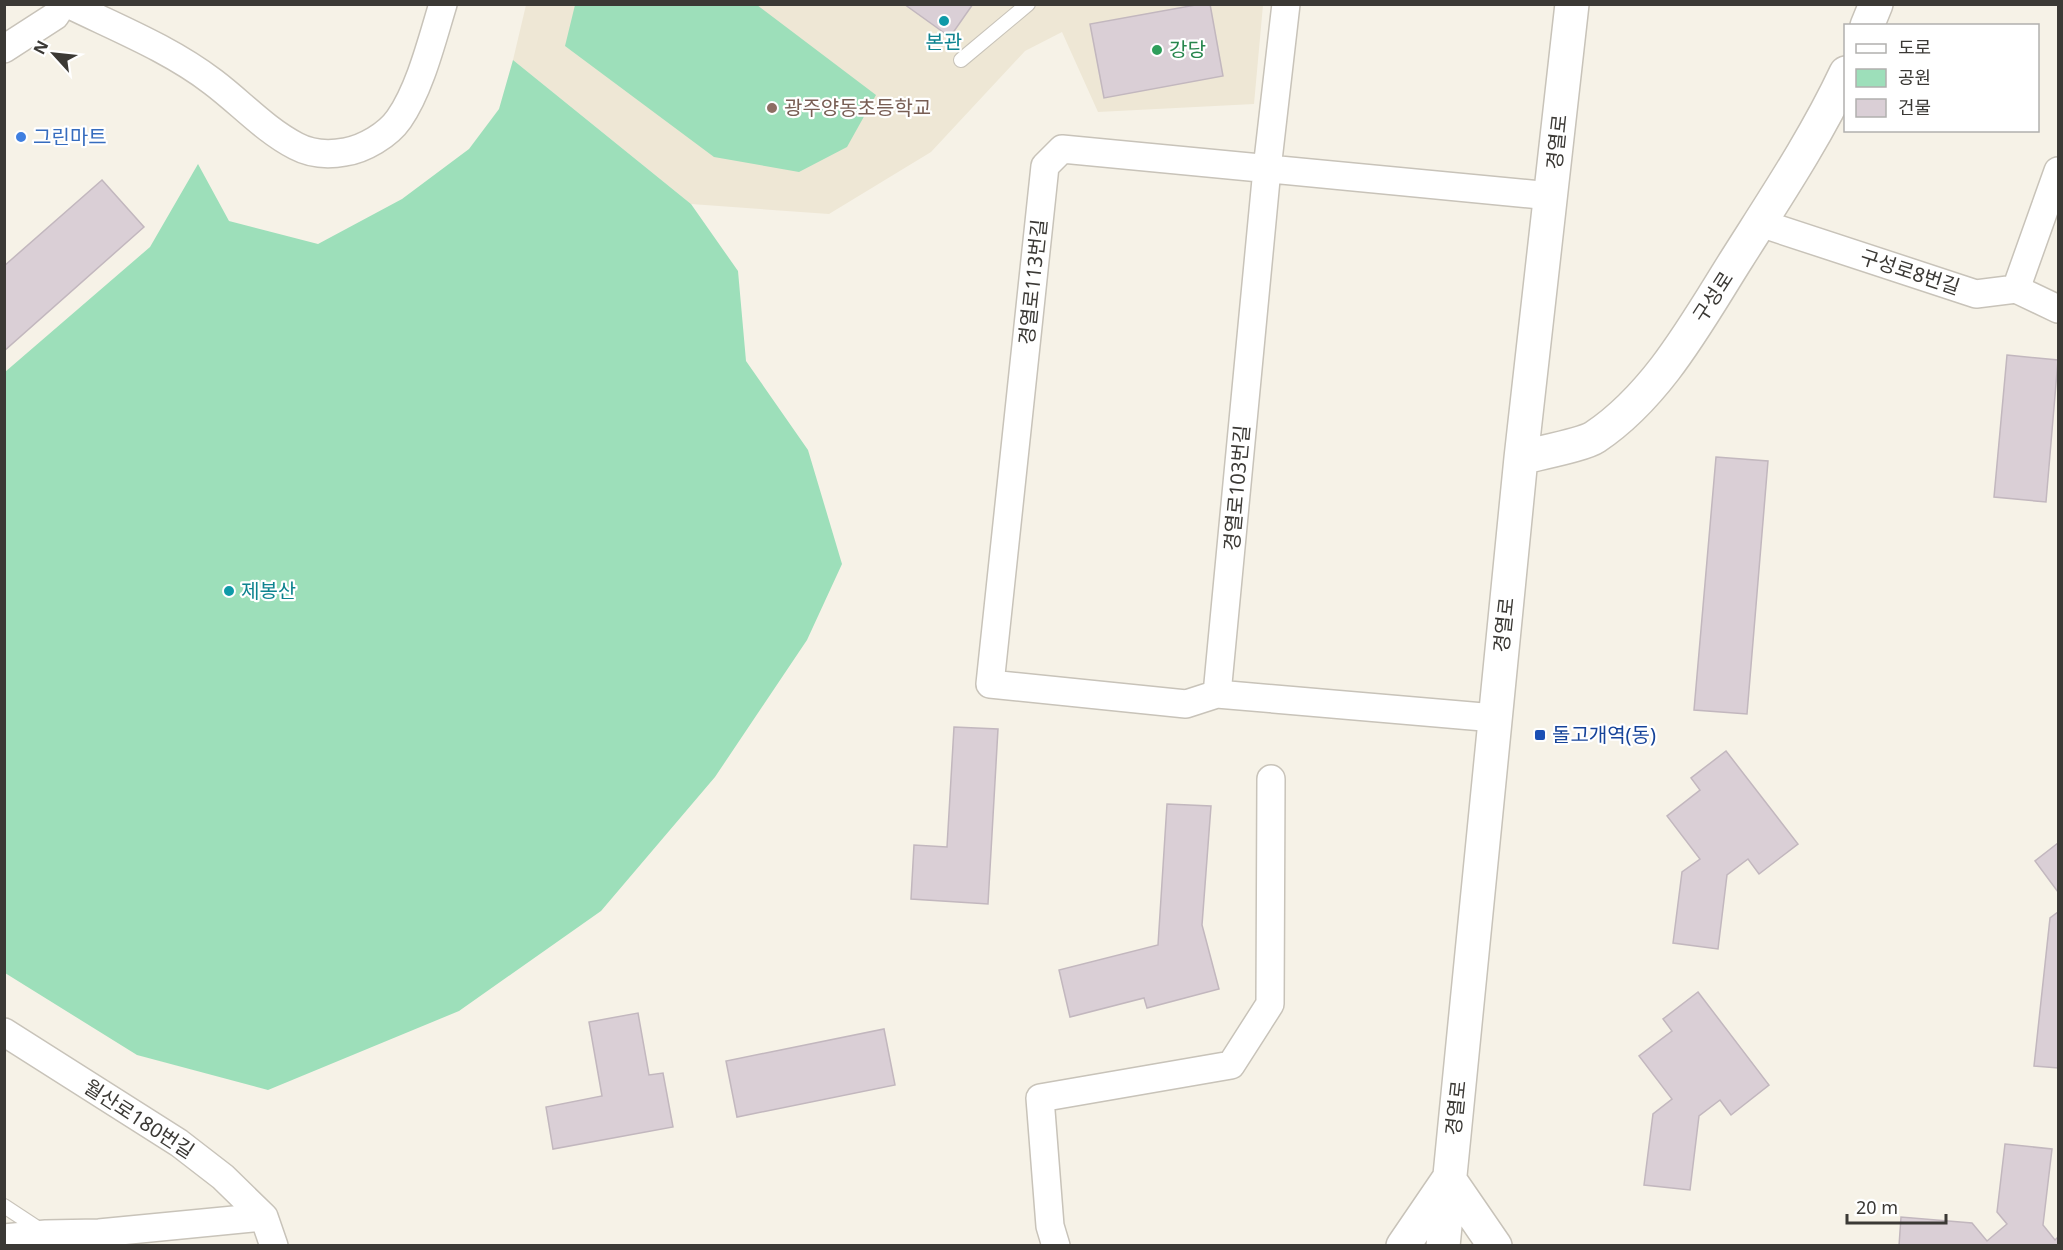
<svg xmlns="http://www.w3.org/2000/svg" width="2063" height="1250" viewBox="0 0 2063 1250" font-family="'Noto Sans','Noto Sans KR',sans-serif">
  <style>
    .built { fill: #eee7d5 }
    .green { fill: #9ddfba }
    .building { fill: #dacfd6; stroke: #c2b7be; stroke-width: 1.5 }
    .lines { fill: none; stroke-linecap: round; stroke-linejoin: round }
    .lane-casing { stroke: #c8c3b9; stroke-width: 16 }
    .street-casing { stroke: #c8c3b9; stroke-width: 30 }
    .secondary-casing { stroke: #c8c3b9; stroke-width: 36 }
    .lane { stroke: #fff; stroke-width: 14 }
    .street { stroke: #fff; stroke-width: 27 }
    .secondary { stroke: #fff; stroke-width: 33 }
    .culture-dot { fill: #0f9aa8; stroke: #fff; stroke-width: 2 }
    .leisure-dot { fill: #2e9e5b; stroke: #fff; stroke-width: 2 }
    .education-dot { fill: #8d6e63; stroke: #fff; stroke-width: 2 }
    .shop-dot { fill: #3f7fe0; stroke: #fff; stroke-width: 2 }
    .transit-dot { fill: #1a4fb4; stroke: #fff; stroke-width: 2 }
    .labels { text-anchor: middle; stroke-width: 4.5; stroke-linejoin: round; paint-order: stroke }
    .culture-label { font-size: 20px; fill: #0d838f; stroke: #fff }
    .leisure-label { font-size: 20px; fill: #27864d; stroke: #fff; text-anchor: start }
    .education-label { font-size: 20px; fill: #785e54; stroke: #fff; text-anchor: start }
    .shop-label { font-size: 20px; fill: #366cbe; stroke: #fff; text-anchor: start }
    .street-label { font-size: 20px; fill: #3b3935; stroke: #fff }
    .transit-label { font-size: 20px; fill: #164399; stroke: #fff; text-anchor: start }
  </style>
  <rect width="100%" height="100%" fill="#f6f2e7"/>
  <!-- built -->
  <path class="built" d="M526,5H1263L1254,104L1098,112L1062,32L1025,51L931,152L829,214L691,204L513,60Z"/>
  <!-- green -->
  <path class="green" d="M575,5H757L876,95L847,147L799,172L714,157L565,46Z
    M513,60L691,204L738,271L746,361L808,450L842,564L807,640L715,777L601,911L459,1011L268,1090L137,1055L5,973V372L150,247L198,164L229,221L318,244L402,199L469,149L499,109Z"/>
  <!-- building -->
  <path class="building" d="M904,4H973L950,37Z
    M1201,4H1210L1223,76L1104,98L1090,24Z
    M102,180L144,227L4,351V266Z
    M2007,355L2058,360L2046,502L1994,497Z
    M1716,457L1768,461L1747,714L1694,710Z
    M954,727L998,729L988,904L911,899L914,845L947,847Z
    M1726,751L1798,844L1759,874L1748,859L1727,875L1718,949L1673,943L1682,872L1700,859L1667,816L1700,790L1691,778Z
    M1167,804L1211,806L1202,925L1219,989L1147,1008L1144,998L1070,1017L1059,970L1158,945Z
    M2058,843V892L2035,861Z
    M2058,912V1068L2034,1066L2050,918Z
    M1698,992L1769,1085L1731,1115L1720,1100L1699,1116L1690,1190L1644,1185L1653,1114L1672,1099L1639,1056L1672,1031L1663,1019Z
    M638,1013L649,1075L663,1073L673,1127L553,1149L546,1107L602,1096L589,1022Z
    M884,1029L895,1085L737,1117L726,1061Z
    M2005,1144L2052,1149L2043,1225L2055,1240L2058,1237V1246H1899L1901,1217L1972,1223L1987,1241L2007,1224L1997,1212Z"/>
  <g class="lines">
    <defs>
      <path id="lane" d="M961,60L1028,4
        M4,1206L42,1231"/>
      <path id="street" d="M68,4C117,28 170,49 213,82C241,103 265,130 296,146C311,154 329,155 345,152C364,149 388,135 399,119C420,89 432,40 443,4
        M1286,4L1267,169L1217,694L1495,718
        M4,49L55,16L63,4
        M1760,223L1976,294L2016,289L2058,309
        M2016,289L2058,171
        M1217,694L1186,704L990,684L1045,166L1062,149L1551,196
        M4,1032L179,1143L223,1177L264,1217L274,1246
        M4,1238L46,1234L99,1233L264,1217
        M1056,1246L1050,1226L1040,1098L1231,1065L1270,1004L1271,779"/>
      <path id="secondary" d="M1867,26L1876,4
        M1521,458C1537,453 1583,445 1595,437C1659,394 1698,320 1738,257C1776,197 1816,137 1846,73
        M1449,1179L1495,1246
        M1403,1246L1448,1180
        M1443,1246L1521,458L1572,4"/>
    </defs>
    <!-- lane casing -->
    <use href="#lane" class="lane-casing"/>
    <!-- street casing -->
    <use href="#street" class="street-casing"/>
    <!-- secondary casing -->
    <use href="#secondary" class="secondary-casing"/>
    <!-- lane -->
    <use href="#lane" class="lane"/>
    <!-- street -->
    <use href="#street" class="street"/>
    <!-- secondary -->
    <use href="#secondary" class="secondary"/>
  </g>
  <!-- markers -->
  <g class="culture-dot">
    <circle cx="944" cy="21" r="6"/>
    <circle cx="229" cy="591" r="6"/>
  </g>
  <circle class="leisure-dot" cx="1157" cy="50" r="6"/>
  <circle class="education-dot" cx="772" cy="108" r="6"/>
  <circle class="shop-dot" cx="21" cy="137" r="6"/>
  <rect class="transit-dot" x="1534" y="729" width="12" height="12" rx="3"/>
  <g class="labels">
    <!-- culture labels -->
    <g class="culture-label">
      <text x="944" y="49">본관</text>
      <text x="241" y="598" text-anchor="start">제봉산</text>
    </g>
    <!-- leisure labels -->
    <g class="leisure-label">
      <text x="1169" y="57">강당</text>
    </g>
    <!-- education labels -->
    <g class="education-label">
      <text x="784" y="115">광주양동초등학교</text>
    </g>
    <!-- shop labels -->
    <g class="shop-label">
      <text x="33" y="144">그린마트</text>
    </g>
    <!-- street labels -->
    <g class="street-label">
      <text transform="translate(1557 142) rotate(-84)" y="7">경열로</text>
      <text transform="translate(1910 272) rotate(18)" y="7">구성로8번길</text>
      <text transform="translate(1033 282) rotate(-84)" y="7">경열로113번길</text>
      <text transform="translate(1713 297) rotate(-57)" y="7">구성로</text>
      <text transform="translate(1237 488) rotate(-85)" y="7">경열로103번길</text>
      <text transform="translate(1504 625) rotate(-84)" y="7">경열로</text>
      <text transform="translate(1456 1108) rotate(-84)" y="7">경열로</text>
      <text transform="translate(139 1119) rotate(33)" y="7">월산로180번길</text>
    </g>
    <!-- transit labels -->
    <g class="transit-label">
      <text x="1552" y="742">돌고개역(동)</text>
    </g>
  </g>
  <!-- border -->
  <rect width="2063" height="1250" fill="none" stroke="#3b3935" stroke-width="12"/>
  <!-- legend -->
  <rect x="1844" y="24" width="195" height="108" fill="#ffffff" stroke="#b1b0ae" stroke-width="1.5"/>
  <rect x="1856" y="44" width="30" height="9" fill="#ffffff" stroke="#b1b0ae" stroke-width="1.5"/>
  <text x="1898" y="54" font-size="18" fill="#3b3935">도로</text>
  <rect x="1856" y="69" width="30" height="18" fill="#9ddfba" stroke="#b1b0ae" stroke-width="1.5"/>
  <text x="1898" y="84" font-size="18" fill="#3b3935">공원</text>
  <rect x="1856" y="99" width="30" height="18" fill="#dacfd6" stroke="#b1b0ae" stroke-width="1.5"/>
  <text x="1898" y="114" font-size="18" fill="#3b3935">건물</text>
  <!-- north arrow -->
  <g transform="translate(54 54) rotate(297)" stroke="#ffffff" stroke-width="4.5" paint-order="stroke">
  <path d="M0-4.5L10 22L0 15L-10 22Z" fill="#3b3935"/>
  <text y="-9" font-size="16" font-weight="bold" text-anchor="middle" fill="#3b3935">N</text>
  </g>
  <!-- scale -->
  <path d="M1847 1214v9h99v-9" fill="none" stroke="#3b3935" stroke-width="3"/>
  <text x="1856" y="1214" font-size="18" fill="#3b3935" stroke="#ffffff" stroke-width="4.5" paint-order="stroke">20 m</text>
</svg>
